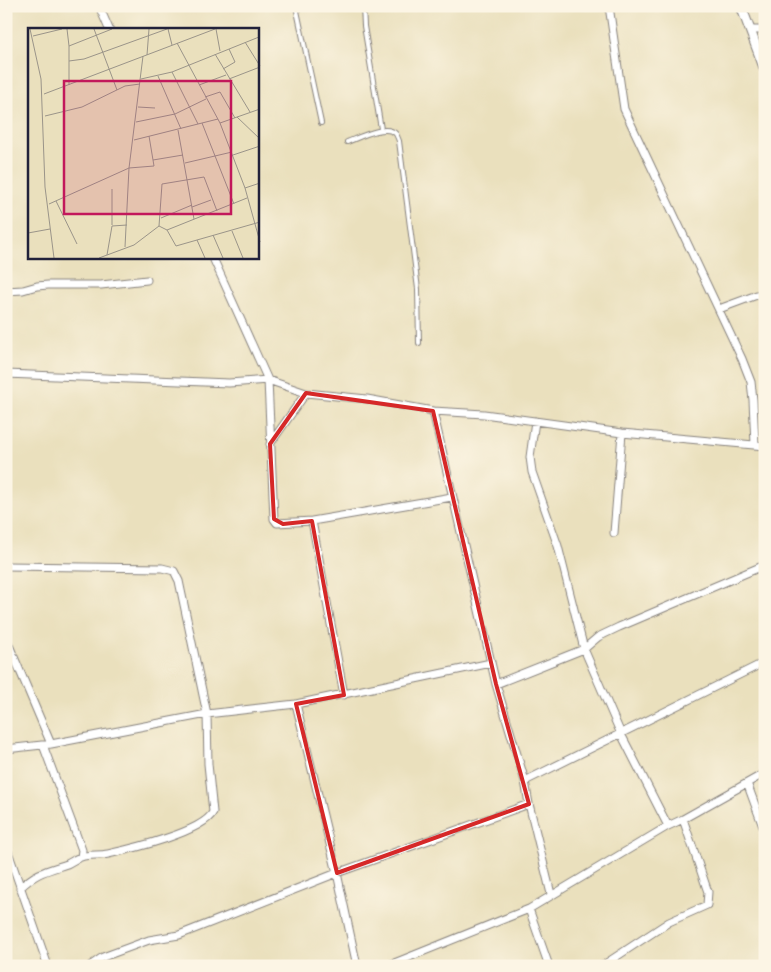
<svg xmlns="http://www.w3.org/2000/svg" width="771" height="972" viewBox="0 0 771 972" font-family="'IM FELL French Canon',serif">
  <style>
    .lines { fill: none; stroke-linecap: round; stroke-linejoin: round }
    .service-casing { stroke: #86817c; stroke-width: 6 }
    .minor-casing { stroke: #86817c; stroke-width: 9 }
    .tertiary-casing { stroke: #86817c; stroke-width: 11 }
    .service { stroke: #fff; stroke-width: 4 }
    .minor { stroke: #fff; stroke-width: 7 }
    .tertiary { stroke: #fff; stroke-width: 9 }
    .marked { fill: none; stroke: #d62828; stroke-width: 4; stroke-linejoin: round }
    .inset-road { fill: none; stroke: #9a9489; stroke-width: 1 }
    .view { fill: #c2185b; fill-opacity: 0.15; stroke: #c2185b; stroke-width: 2.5 }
    .inset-edge { fill: none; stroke: #22223b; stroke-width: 2.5 }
  </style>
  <rect width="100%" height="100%" fill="#fcf5e5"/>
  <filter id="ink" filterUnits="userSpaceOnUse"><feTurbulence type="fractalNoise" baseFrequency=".02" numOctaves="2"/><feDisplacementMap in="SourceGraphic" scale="10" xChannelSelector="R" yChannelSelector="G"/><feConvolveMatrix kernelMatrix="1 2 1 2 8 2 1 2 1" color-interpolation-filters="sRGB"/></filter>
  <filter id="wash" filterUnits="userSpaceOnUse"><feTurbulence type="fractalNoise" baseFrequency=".0096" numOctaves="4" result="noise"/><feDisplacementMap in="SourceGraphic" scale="20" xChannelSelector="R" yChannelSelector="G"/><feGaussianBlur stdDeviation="1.12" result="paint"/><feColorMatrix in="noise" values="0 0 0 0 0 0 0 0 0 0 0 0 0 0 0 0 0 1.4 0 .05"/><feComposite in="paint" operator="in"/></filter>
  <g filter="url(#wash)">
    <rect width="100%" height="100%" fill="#eae0bd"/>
  </g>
  <g filter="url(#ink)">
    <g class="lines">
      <defs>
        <path id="service" d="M296,6L321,123
          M363,6L364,26L381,129
          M347,142C358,138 386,123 396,134C397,136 398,138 399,141L418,289L419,343"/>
        <path id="minor" d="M99,6L109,29
          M609,6L624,109L742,359L751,382L753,400L755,444
          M750,30H765
          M213,258L268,380L274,519L277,523L312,521L452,497
          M6,291L23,290L37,286L48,285H101L147,280
          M719,309L765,292
          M6,374L229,383L268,380L306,393L367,399L433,411L484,414L622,433L765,446
          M433,411L496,684L525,781L529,804L551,894
          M535,421L530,457L532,472L558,546L584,649L621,734L668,826
          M270,444L306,393
          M312,521L344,695
          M614,533L622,433
          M6,566L162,568L174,571L179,581L207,714L208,764L213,812C203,832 131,849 108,854C99,856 89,854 81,857C76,858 72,862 67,864C46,871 37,872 20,888
          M6,638L51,744
          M496,684L584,649L598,637L619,627L765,565
          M296,704L337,873L357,966
          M43,745L82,850L81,857
          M6,749L51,744L207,714L296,704L491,663
          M525,781L765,662
          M747,783L765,832
          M6,846L48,966
          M529,909L549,966
          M90,966L103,957L149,940L179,935L337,873L529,804
          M387,966L529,909L668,826L683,819L765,773
          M602,966L669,922L707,905L708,892L683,819"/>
        <path id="tertiary" d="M741,6L765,70"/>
      </defs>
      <!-- service casing -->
      <use href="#service" class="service-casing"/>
      <!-- minor casing -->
      <use href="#minor" class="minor-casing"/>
      <!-- tertiary casing -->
      <use href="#tertiary" class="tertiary-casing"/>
      <!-- service -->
      <use href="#service" class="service"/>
      <!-- minor -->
      <use href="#minor" class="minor"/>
      <!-- tertiary -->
      <use href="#tertiary" class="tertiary"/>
    </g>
  </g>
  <!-- marked area -->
  <path class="marked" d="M306,393L433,411L496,684L529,804L337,873L296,704L344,695L312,521L283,524L274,519L270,444Z"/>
  <!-- overview -->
  <g transform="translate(28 28)">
    <rect width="231" height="231" fill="#eae0bd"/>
    <path class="inset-road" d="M2,1L13,51L17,159L26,230M39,1L41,18M66,1L89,62M140,1L144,17M188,1L192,23M5,8L34,1M217,14L232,38M149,15L192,95L217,160L232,214M187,26L222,84M119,27L121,1M41,33L56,31L139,1M195,41L207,34L201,21M144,44L170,96M130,48L153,101M113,51L144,44L231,9M201,51L232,39M41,57V18L84,1M171,57L198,47M16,66L187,1M177,69L192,64L207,90M110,79L127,80M17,88L54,79L97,58L112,56M209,89L232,111M108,94L147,86L178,71M174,95L206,176M192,95L232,81M150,102L166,191M106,112L190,91M205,127L232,118M125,132L155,127M157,135L204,124M217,160L232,155M84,161V197M28,173L49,216M21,176L101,140L126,138L121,108M164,179L183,172M189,183L176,149L134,156L131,198L139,202L148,218L232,194M133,190L164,177M139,202L219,170M204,203L215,230M0,205L22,201M185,207L195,230M169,212L177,230M97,219L101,140L115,28M79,227L84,198L99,197M71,230L106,217L131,198"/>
    <path class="view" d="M36,53H203V186H36Z"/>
    <rect width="231" height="231" class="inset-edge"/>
  </g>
  <!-- margin -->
  <rect width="771" height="972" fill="none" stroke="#fcf5e5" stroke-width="25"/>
</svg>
